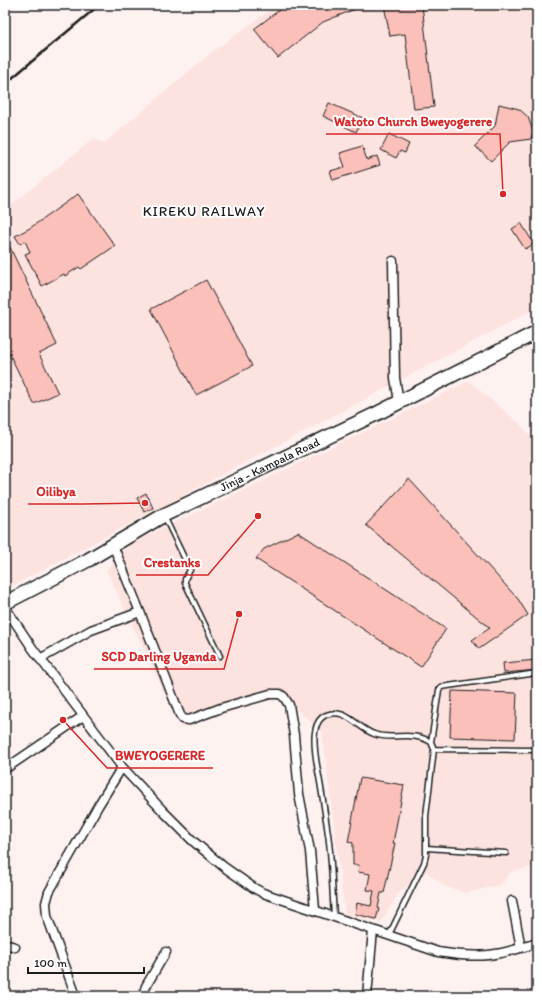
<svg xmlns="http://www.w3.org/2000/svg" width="542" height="1001" viewBox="0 0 542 1001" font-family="Itim,sans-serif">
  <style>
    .built { fill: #fde3e0 }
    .building { fill: #fcc0ba; stroke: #1c1c1c }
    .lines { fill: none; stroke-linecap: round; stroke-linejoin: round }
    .service-casing { stroke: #1c1c1c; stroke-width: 7 }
    .minor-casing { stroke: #1c1c1c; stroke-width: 11 }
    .trunk-casing { stroke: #1c1c1c; stroke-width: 16 }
    .service { stroke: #fff; stroke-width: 4 }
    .minor { stroke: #fff; stroke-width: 8 }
    .trunk { stroke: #fff; stroke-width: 13 }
    .rail { stroke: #1c1c1c; stroke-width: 2.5 }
    .labels { text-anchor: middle; stroke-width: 4; stroke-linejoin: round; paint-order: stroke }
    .street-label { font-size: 12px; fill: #1c1c1c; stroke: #fff }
    .quarter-label { font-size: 14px; letter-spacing: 1px; fill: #1c1c1c; stroke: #fff }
    .leader { fill: none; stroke: #d62828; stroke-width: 1.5 }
    .callout-dot { fill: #d62828; stroke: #fff; stroke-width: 1.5 }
    .callout-label { font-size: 13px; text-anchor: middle; font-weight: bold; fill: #d62828; stroke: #fff; stroke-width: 4; stroke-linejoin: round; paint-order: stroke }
  </style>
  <rect width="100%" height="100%" fill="#fef2f1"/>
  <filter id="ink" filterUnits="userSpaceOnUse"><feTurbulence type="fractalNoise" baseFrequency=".025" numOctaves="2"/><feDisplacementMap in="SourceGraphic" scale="8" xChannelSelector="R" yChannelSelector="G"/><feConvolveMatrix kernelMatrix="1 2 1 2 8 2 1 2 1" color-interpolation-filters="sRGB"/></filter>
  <g filter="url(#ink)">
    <!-- built -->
    <path class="built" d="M277,5H537V308L5,590V198L11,205L93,139L104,143L209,54Z
      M469,381L518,422L537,443V866L511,872L501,885L465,893L444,886L424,870L399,893L381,922L345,915L322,731L280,696L181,728L106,570L131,543L229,497Z"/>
    <!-- building -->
    <path class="building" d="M286,5H365L323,22L278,58L254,29Z
      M384,5H422L434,107L414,109L405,34L390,36Z
      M329,103L363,118L356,132L323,116Z
      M499,104L519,109L528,117L533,131L531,139L510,142L491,161L475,146L495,126Z
      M389,134L409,144L405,153L400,151L396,158L381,150Z
      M362,146L367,160L377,156L380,165L333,180L330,171L345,167L340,153Z
      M78,194L115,246L81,269L79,267L65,276L64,274L42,286L25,254L30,252L25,241L20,244L15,236L30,228Z
      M521,223L534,244L525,249L512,229Z
      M5,237L57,345L39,354L58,393L34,404L5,345Z
      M206,280L252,366L196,395L151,309Z
      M409,479L518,599L528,615L479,649L472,640L490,628L366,525Z
      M146,493L153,508L144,512L137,498Z
      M298,532L446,629L421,667L256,559L264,549Z
      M537,660V670L504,673L503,663Z
      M452,691L517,693L515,739L450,737Z
      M360,778L404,785L393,843H395L384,893H381L378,908L379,909L376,919L355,914L357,903L371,906L374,891L367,890L370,874L358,872L359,865H353V843L348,842Z"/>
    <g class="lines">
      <defs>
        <path id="service" d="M165,518L190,570L185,579V583L220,656
          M431,742L439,690L441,687L537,673
          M426,848L506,853
          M334,916C332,889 332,861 328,834C325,813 322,792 318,771C316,759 313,745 315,732C316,725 319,718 326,715C346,707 357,728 374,734C393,741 411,730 431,742L434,749
          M389,935L424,863L426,855V816L434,749L536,750"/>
        <path id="minor" d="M393,261L395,378L399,402
          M113,545L140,612
          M5,607L33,649L122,767L163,811L193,841L224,867L254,888L263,893L438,952C480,959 497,956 537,943
          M40,659L91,630L140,612L180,715L183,719L189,720L221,708L270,694H280L284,697L289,705L294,735L299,794L310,851L315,910
          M8,767L83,716
          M512,901L521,948
          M5,944L15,947
          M76,996L47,916L46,903L49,892L98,806L122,767
          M143,996L146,986L166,952
          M367,996L373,930"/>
        <g id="trunk">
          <path id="s1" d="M5,603L88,560L164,515L378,413L537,332"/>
        </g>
      </defs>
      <!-- service casing -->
      <use href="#service" class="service-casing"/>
      <!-- minor casing -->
      <use href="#minor" class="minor-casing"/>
      <!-- trunk casing -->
      <use href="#trunk" class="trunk-casing"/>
      <!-- service -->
      <use href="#service" class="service"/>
      <!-- minor -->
      <use href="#minor" class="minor"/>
      <!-- trunk -->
      <use href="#trunk" class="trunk"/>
      <!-- rail -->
      <path class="rail" d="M5,84L99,5"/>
    </g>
  </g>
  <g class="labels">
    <!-- street labels -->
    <g class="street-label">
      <text dy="4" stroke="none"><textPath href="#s1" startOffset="299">Jinja - Kampala Road</textPath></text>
    </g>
    <!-- quarter labels -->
    <g class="quarter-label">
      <text x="204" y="216">KIREKU RAILWAY</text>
    </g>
  </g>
  <!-- callouts -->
  <path class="leader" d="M503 194L500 134H326M145 503L83 504H28M258 516L208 575H136M239 614L224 669H94M63 720L107 768H213"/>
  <g class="callout-dot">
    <circle cx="503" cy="194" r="4"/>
    <circle cx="145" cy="503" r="4"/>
    <circle cx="258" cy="516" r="4"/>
    <circle cx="239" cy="614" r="4"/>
    <circle cx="63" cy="720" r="4"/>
  </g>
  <g class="callout-label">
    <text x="413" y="126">Watoto Church Bweyogerere</text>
    <text x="56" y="496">Oilibya</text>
    <text x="172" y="567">Crestanks</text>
    <text x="159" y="661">SCD Darling Uganda</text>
    <text x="160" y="760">BWEYOGERERE</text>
  </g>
  <!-- margin -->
  <rect width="542" height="1001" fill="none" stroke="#fff" stroke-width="20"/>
  <rect x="10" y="10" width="522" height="981" fill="none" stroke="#1c1c1c" stroke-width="1.5" filter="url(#ink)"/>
  <!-- scale -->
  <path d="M28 967v6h116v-6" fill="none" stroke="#1c1c1c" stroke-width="2"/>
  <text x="34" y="967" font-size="12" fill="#1c1c1c" stroke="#ffffff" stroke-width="3" paint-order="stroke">100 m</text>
</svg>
